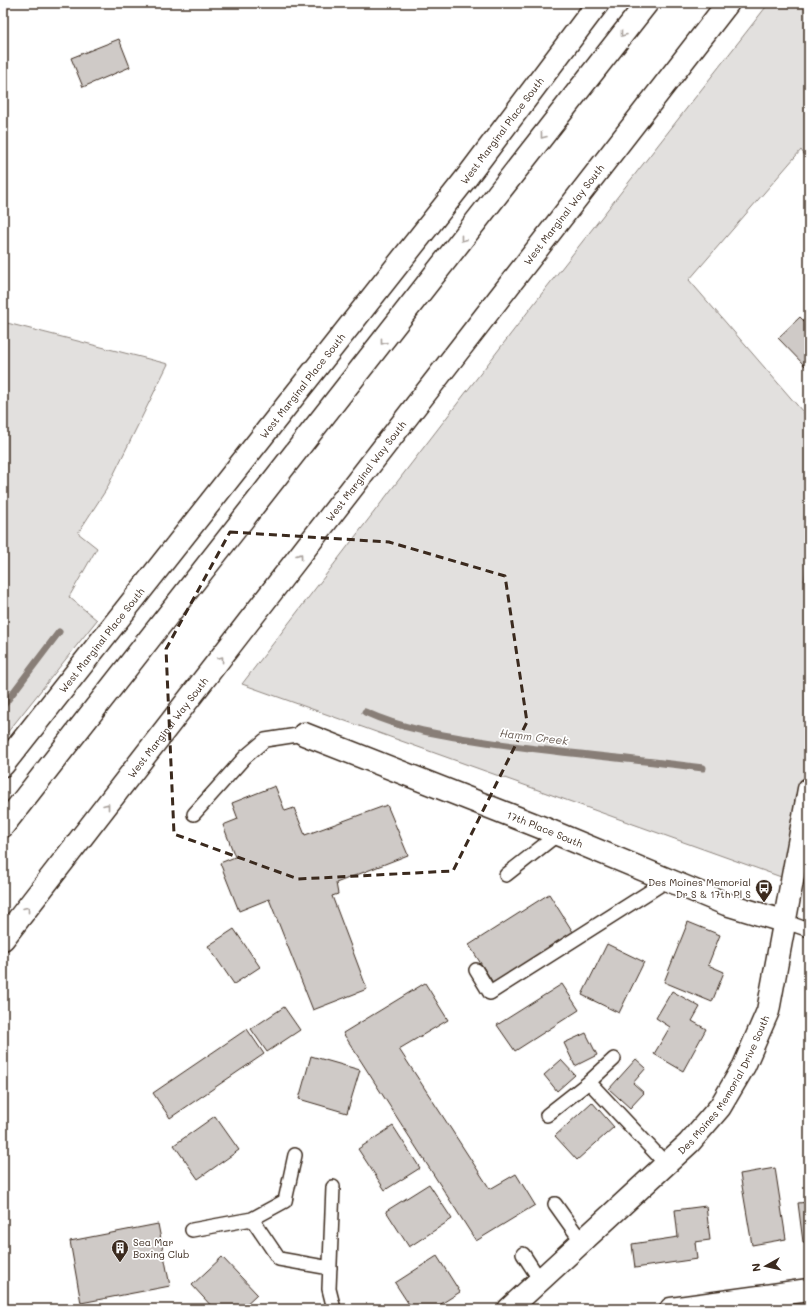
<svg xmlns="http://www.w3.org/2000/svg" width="812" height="1312" viewBox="0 0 812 1312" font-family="Mali,sans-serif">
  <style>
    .green { fill: #e2e0de; stroke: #8e857e }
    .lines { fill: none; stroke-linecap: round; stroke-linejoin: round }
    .stream { stroke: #887e77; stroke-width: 7 }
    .building { fill: #cfcac7; stroke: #3b2a1e }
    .service-casing { stroke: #3b2a1e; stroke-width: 16 }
    .minor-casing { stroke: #3b2a1e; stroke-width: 25 }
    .tertiary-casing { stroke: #3b2a1e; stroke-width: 25 }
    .secondary-casing { stroke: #3b2a1e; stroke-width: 25 }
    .motorway-casing { stroke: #3b2a1e; stroke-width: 25 }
    .service { stroke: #fff; stroke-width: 13 }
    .minor { stroke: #fff; stroke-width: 22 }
    .tertiary { stroke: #fff; stroke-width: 22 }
    .secondary { stroke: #fff; stroke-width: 22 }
    .motorway { stroke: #fff; stroke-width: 22 }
    .oneway { stroke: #a79f9a }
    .marked { fill: none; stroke: #3b2a1e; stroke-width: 3; stroke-dasharray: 8 5; stroke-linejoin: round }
    .labels { text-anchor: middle; stroke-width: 3.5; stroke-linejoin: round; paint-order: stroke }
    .street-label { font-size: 10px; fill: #3b2a1e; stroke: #fff }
    .poi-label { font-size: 10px; fill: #3b2a1e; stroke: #fff; text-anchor: end }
    .water-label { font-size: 11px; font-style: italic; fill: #685b52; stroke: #fff }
  </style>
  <rect width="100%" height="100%" fill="#fff"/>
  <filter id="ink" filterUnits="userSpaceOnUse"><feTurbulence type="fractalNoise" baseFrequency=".025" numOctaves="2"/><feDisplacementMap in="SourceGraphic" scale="8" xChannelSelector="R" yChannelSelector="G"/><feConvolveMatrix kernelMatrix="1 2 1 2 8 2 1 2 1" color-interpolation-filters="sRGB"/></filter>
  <g filter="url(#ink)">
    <!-- green -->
    <path class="green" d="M769,3H809V161L801,150L689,280L809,419V556L804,581L809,583V887L242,684L543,292Z
      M3,322L168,364L106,490L78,533L97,548L69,597L97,620L3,738Z"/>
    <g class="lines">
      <!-- stream -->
      <path class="stream" d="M3,706L59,632
        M365,712C402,729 441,735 480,741C554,753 629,758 703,768"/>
    </g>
    <!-- building -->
    <path class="building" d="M119,39L130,67L83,87L71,58Z
      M800,317L809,326V362L805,366L778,338Z
      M275,786L285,811L294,808L305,835L387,805L408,855L336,883L338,894L332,896L367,989L313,1010L269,899L239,911L220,863L235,857L223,825L238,819L232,803Z
      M549,894L573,932L494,984L469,945Z
      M688,922L720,935L708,965L724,972L712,1002L664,982Z
      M234,929L260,967L234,984L208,946Z
      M607,944L644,962L619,1013L582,995Z
      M425,983L448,1020L399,1049L490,1189L516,1174L535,1205L476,1241L343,1033Z
      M562,984L579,1010L515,1051L497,1025Z
      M672,991L700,1007L692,1021L706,1029L683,1071L654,1054L670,1027L656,1018Z
      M284,1007L300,1030L267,1052L251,1029Z
      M247,1029L264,1054L170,1118L153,1093Z
      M586,1033L597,1055L575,1066L564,1043Z
      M311,1056L360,1070L347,1113L299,1099Z
      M636,1059L646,1068L633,1083L644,1093L630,1108L609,1089Z
      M561,1060L575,1075L557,1091L544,1075Z
      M592,1102L614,1127L577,1160L555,1136Z
      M215,1116L239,1150L198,1179L174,1145Z
      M393,1126L420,1168L385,1190L358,1149Z
      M775,1168L786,1239L752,1245L740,1174Z
      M429,1184L452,1219L409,1247L386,1211Z
      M809,1202V1242H803L798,1203Z
      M706,1206L710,1240L695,1242L697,1259L635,1268L632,1244L678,1237L675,1210Z
      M158,1224L170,1286L81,1303L70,1241Z
      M437,1256L460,1292L433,1309H412L395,1283Z
      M222,1257L257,1294L241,1309H214L192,1285Z"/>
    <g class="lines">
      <defs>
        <path id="service" d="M194,814L245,757L265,740L304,734
          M506,875L558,834
          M786,922L809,930
          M476,970L490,993L668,880
          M589,1082L614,1059
          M547,1115L589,1082L666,1164
          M333,1187L329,1289L334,1309
          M555,1204L582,1242
          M252,1219L285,1201L295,1155
          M192,1230L252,1219L279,1259L330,1268
          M523,1254L540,1280"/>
        <g id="minor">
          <path id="s1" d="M304,734L548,830L726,904L786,922"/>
          <path d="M671,1309L809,1290"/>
        </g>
        <g id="tertiary">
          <path id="s2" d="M3,765L467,177L598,3"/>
        </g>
        <g id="secondary">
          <path id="s3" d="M509,1309L689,1143L720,1107L744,1066L768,1011L809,789"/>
        </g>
        <g id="motorway">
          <path d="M3,826L647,3"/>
          <path id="s4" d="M3,939C246,629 485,314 728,3"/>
        </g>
      </defs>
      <!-- service casing -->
      <use href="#service" class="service-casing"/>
      <!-- minor casing -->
      <use href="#minor" class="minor-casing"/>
      <!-- tertiary casing -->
      <use href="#tertiary" class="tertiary-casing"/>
      <!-- secondary casing -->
      <use href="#secondary" class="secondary-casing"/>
      <!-- motorway casing -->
      <use href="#motorway" class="motorway-casing"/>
      <!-- service -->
      <use href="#service" class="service"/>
      <!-- minor -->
      <use href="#minor" class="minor"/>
      <!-- tertiary -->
      <use href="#tertiary" class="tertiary"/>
      <!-- secondary -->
      <use href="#secondary" class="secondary"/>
      <!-- motorway -->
      <use href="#motorway" class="motorway"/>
    </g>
    <!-- one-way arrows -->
    <defs><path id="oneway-chevron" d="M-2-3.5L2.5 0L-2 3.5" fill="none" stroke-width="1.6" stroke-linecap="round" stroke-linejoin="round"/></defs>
    <g class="oneway">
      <use href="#oneway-chevron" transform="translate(623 34) rotate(128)"/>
      <use href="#oneway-chevron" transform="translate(543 136) rotate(128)"/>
      <use href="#oneway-chevron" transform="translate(463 239) rotate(128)"/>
      <use href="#oneway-chevron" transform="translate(383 342) rotate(128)"/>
      <use href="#oneway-chevron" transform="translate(300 556) rotate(-53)"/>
      <use href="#oneway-chevron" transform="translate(221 659) rotate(-53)"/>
      <use href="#oneway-chevron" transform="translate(107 806) rotate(-52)"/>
      <use href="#oneway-chevron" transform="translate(27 909) rotate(-52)"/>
    </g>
  </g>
  <!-- marked area -->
  <path class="marked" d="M230,532L389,542L505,576L527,722L453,871L298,879L174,834L166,649Z"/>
  <!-- icons -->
  <defs>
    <symbol id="bus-pin" viewBox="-11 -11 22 30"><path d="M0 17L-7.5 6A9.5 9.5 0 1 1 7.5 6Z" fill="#3b2a1e" stroke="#fff"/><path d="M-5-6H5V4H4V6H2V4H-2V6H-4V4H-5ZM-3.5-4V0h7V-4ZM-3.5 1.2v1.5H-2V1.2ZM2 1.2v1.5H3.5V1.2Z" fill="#fff"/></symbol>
    <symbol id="building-pin" viewBox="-11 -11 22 30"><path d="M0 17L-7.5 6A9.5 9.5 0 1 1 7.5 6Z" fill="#3b2a1e" stroke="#fff"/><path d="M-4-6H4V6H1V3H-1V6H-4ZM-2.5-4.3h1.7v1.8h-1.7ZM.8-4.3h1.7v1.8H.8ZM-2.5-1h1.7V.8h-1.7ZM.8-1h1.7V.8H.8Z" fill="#fff"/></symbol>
  </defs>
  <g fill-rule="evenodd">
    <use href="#bus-pin" x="754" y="878" width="20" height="27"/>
    <use href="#building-pin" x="110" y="1238" width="20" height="27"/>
  </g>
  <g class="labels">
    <!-- street labels -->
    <g class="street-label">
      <text dy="4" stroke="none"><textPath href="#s2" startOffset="807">West Marginal Place South</textPath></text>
      <text dy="4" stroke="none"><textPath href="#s4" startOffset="916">West Marginal Way South</textPath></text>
      <text dy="4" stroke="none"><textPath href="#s2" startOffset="483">West Marginal Place South</textPath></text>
      <text dy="4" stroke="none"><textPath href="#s4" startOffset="592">West Marginal Way South</textPath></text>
      <text dy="4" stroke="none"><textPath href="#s2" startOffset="159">West Marginal Place South</textPath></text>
      <text dy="4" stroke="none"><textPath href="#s4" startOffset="268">West Marginal Way South</textPath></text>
      <text dy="4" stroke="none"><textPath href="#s1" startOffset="259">17th Place South</textPath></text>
      <text dy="4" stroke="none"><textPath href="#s3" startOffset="313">Des Moines Memorial Drive South</textPath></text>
    </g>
    <!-- poi labels -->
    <g class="poi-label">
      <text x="751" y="886">Des Moines Memorial<tspan x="751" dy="12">Dr S &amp; 17th Pl S</tspan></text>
      <text x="133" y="1246" text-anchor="start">Sea Mar<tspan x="133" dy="12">Boxing Club</tspan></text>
    </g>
    <!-- water labels -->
    <g class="water-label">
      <text transform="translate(534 737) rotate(7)" y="4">Hamm Creek</text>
    </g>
  </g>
  <!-- margin -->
  <rect width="812" height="1312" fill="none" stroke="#fff" stroke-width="16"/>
  <rect x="8" y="8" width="796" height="1296" fill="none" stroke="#3b2a1e" stroke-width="1.5" filter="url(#ink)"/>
  <!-- north arrow -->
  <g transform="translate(766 1266) rotate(262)" stroke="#ffffff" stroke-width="3" paint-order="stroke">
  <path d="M0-3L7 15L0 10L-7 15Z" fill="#3b2a1e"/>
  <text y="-6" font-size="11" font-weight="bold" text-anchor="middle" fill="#3b2a1e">N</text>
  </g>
</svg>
